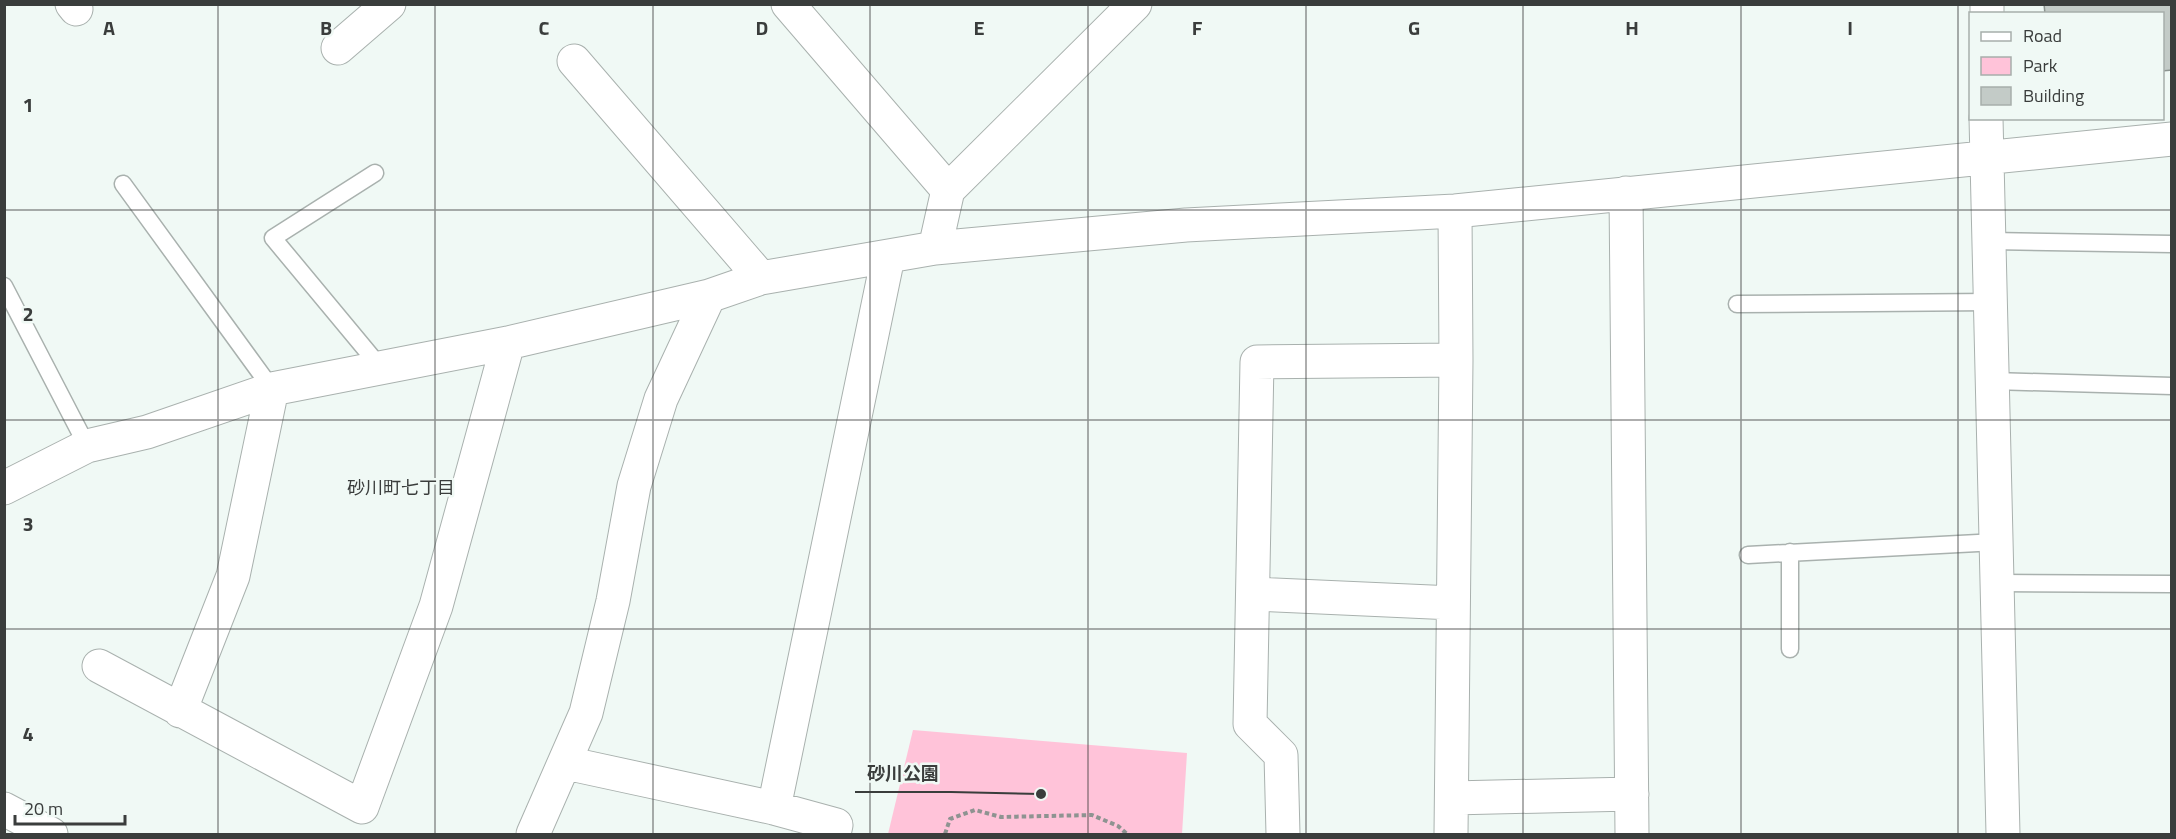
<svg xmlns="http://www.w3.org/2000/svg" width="2176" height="839" viewBox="0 0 2176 839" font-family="'Titillium Web','Noto Sans JP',sans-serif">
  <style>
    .green { fill: #ffc3d9 }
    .building { fill: #c3cbc7; stroke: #8c9490; stroke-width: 1.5 }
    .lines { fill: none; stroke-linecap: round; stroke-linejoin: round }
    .lane-casing { stroke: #a9b1ae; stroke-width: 19 }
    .street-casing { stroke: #a9b1ae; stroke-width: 35 }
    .path { stroke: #8e9391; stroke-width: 4; stroke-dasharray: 4.5 3; stroke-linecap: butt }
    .lane { stroke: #fff; stroke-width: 16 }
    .street { stroke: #fff; stroke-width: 33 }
    .grid { fill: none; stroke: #3a3d3c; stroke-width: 1.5; stroke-opacity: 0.55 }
    .labels { text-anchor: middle; stroke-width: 5; stroke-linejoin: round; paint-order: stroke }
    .neighbourhood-label { font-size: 18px; fill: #3a3d3c; stroke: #f0f9f5 }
    .grid-label { font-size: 20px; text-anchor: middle; font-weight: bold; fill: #3a3d3c; stroke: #f0f9f5; stroke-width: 5; stroke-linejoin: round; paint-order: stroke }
    .leader { fill: none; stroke: #3a3d3c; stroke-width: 2 }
    .callout-dot { fill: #3a3d3c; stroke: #f0f9f5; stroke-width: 2 }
    .callout-label { font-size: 18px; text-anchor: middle; font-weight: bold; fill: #3a3d3c; stroke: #f0f9f5; stroke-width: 5; stroke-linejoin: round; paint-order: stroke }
  </style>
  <rect width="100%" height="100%" fill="#f0f9f5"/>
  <!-- green -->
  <path class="green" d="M913,730L1187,753L1182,834H888Z"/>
  <!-- building -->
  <path class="building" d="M2044,4H2172V70L2162,71V14H2045Z"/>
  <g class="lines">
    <defs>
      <path id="lane" d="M375,173L273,238L381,368
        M123,184L272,389
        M1991,241L2172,244
        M4,286L87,446
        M1737,304L1992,302
        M1993,381L2172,386
        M1748,555L1997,542
        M1998,583L2172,584
        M1790,649V552"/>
      <path id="street" d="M72,4L76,9
        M788,4L948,190
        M1987,14V4
        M338,48L389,4
        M574,61L761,278
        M1986,118L2003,834
        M1626,193L1632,834
        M935,248L948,190L1135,4
        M4,488L87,446L147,432L272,389L508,343L709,296L761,278L935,248L1186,225L1455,211L2172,139
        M1253,594L1453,603
        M99,666L362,807L436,606L508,343
        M180,711L233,576L272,389
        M566,763L774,808
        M1452,798L1632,794
        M4,809L51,834
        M533,834L586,713L613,601L634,486L661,399L709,296
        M834,834L836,825L774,808L888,257
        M1283,834L1281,755L1250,724L1257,362L1456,360
        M1451,834L1456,360L1455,211"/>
    </defs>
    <!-- lane casing -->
    <use href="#lane" class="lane-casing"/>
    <!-- street casing -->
    <use href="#street" class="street-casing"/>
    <!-- path -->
    <path class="path" d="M945,834L950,819L975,810L1001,817L1092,815L1118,826L1127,834"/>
    <!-- lane -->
    <use href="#lane" class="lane"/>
    <!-- street -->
    <use href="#street" class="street"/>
  </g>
  <!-- grid -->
  <path class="grid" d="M218,4V834M435,4V834M653,4V834M870,4V834M1088,4V834M1306,4V834M1523,4V834M1741,4V834M1958,4V834M4,210H2172M4,420H2172M4,629H2172"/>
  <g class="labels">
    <!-- neighbourhood labels -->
    <g class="neighbourhood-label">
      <text x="401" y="494">砂川町七丁目</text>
    </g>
  </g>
  <g class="grid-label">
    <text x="109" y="35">A</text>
    <text x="326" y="35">B</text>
    <text x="544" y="35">C</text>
    <text x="762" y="35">D</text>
    <text x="979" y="35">E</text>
    <text x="1197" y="35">F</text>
    <text x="1414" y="35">G</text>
    <text x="1632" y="35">H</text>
    <text x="1850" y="35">I</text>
    <text x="28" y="112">1</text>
    <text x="28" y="321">2</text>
    <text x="28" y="531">3</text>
    <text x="28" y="741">4</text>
  </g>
  <!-- callouts -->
  <path class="leader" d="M1041 794L951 792H855"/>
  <circle class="callout-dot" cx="1041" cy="794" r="6"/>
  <g class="callout-label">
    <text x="903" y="780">砂川公園</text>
  </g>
  <!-- border -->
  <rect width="2176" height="839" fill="none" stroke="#3a3d3c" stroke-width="12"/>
  <!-- legend -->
  <rect x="1969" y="12" width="195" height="108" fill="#f0f9f5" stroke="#a7aeab" stroke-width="1.5"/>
  <rect x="1981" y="32" width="30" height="9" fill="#ffffff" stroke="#a7aeab" stroke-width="1.5"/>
  <text x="2023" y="42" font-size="18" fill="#3a3d3c">Road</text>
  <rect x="1981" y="57" width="30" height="18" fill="#ffc3d9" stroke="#a7aeab" stroke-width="1.5"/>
  <text x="2023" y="72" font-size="18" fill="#3a3d3c">Park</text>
  <rect x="1981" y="87" width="30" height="18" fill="#c3cbc7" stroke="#a7aeab" stroke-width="1.5"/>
  <text x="2023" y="102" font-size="18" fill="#3a3d3c">Building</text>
  <!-- scale -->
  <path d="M15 815v9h110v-9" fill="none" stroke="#3a3d3c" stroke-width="3"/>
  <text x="24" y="815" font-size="18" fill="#3a3d3c" stroke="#f0f9f5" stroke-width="4.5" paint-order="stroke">20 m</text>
</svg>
